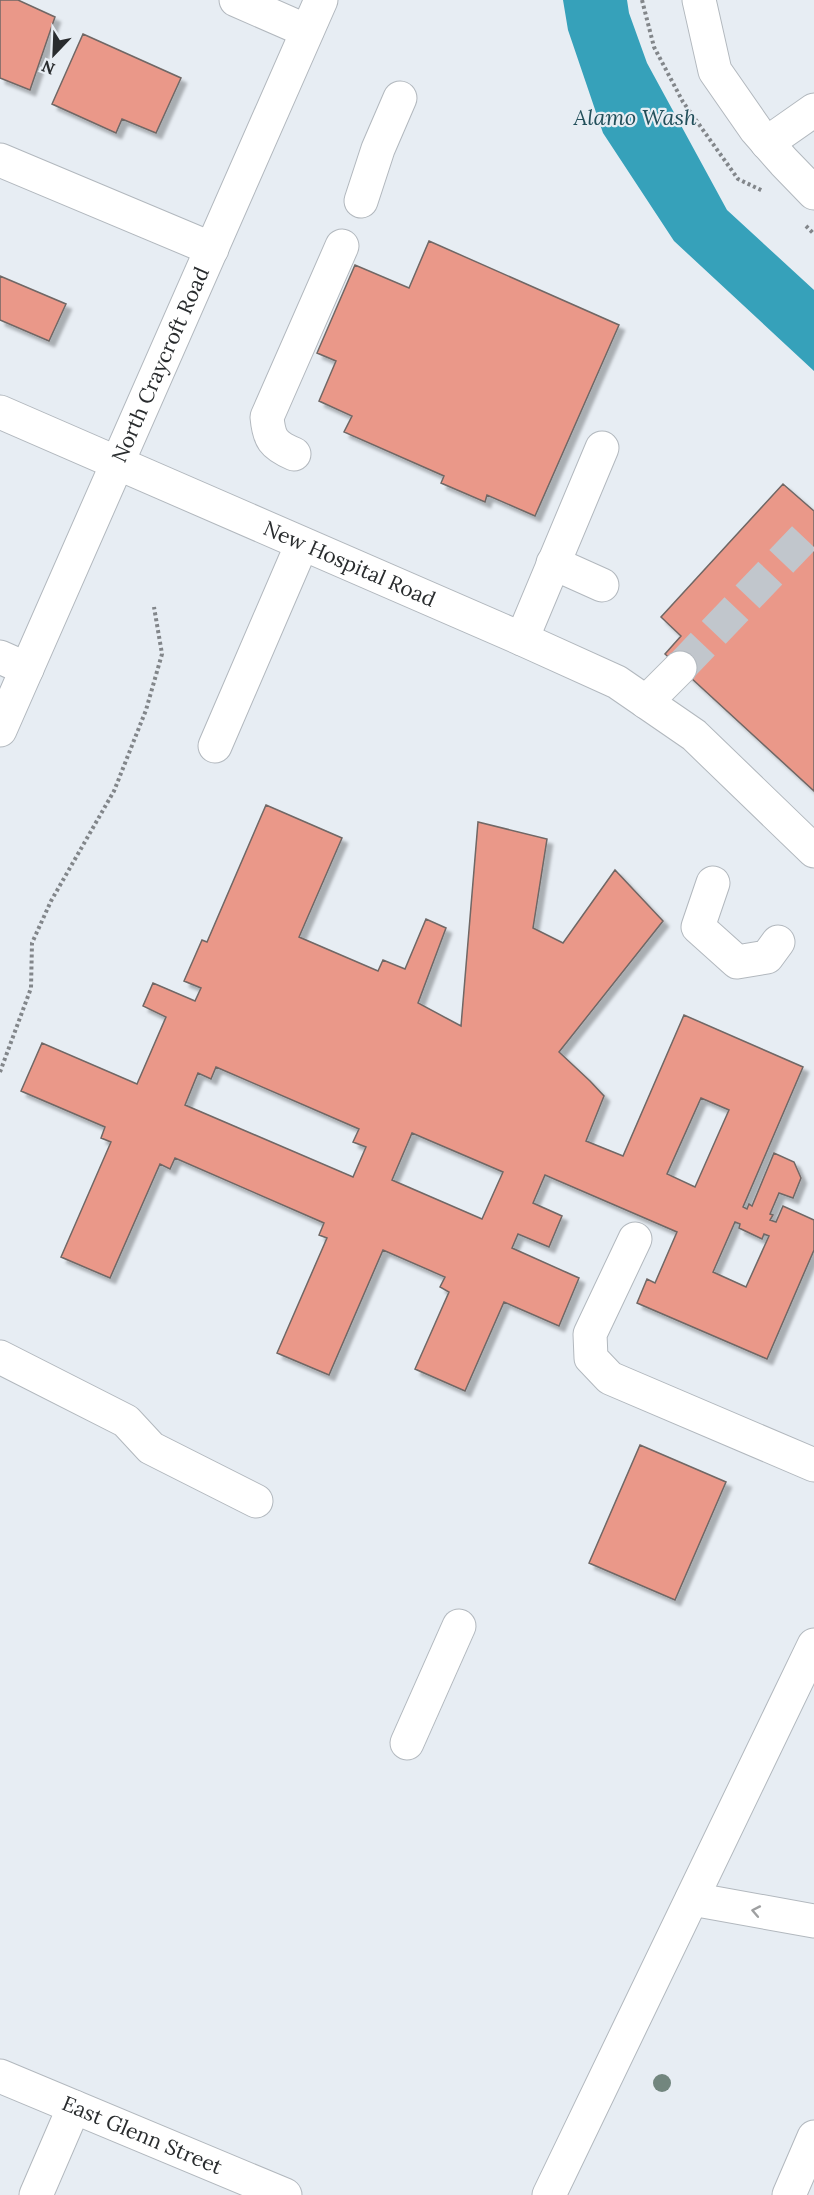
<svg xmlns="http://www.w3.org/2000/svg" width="814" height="2195" viewBox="0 0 814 2195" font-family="Lora,serif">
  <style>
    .water { fill: #36a1ba }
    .building { fill: #ea9889; stroke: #706765; stroke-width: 1.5; fill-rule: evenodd; filter: url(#shadow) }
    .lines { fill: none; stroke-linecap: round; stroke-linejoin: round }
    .minor-tunnel { stroke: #c1c6cc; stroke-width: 33; stroke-dasharray: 33 16; stroke-linecap: butt }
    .minor-casing { stroke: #b2b8be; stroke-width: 35 }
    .major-casing { stroke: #b2b8be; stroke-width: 35 }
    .path { stroke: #82868a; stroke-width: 4; stroke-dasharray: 3 3; stroke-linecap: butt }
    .minor { stroke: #fff; stroke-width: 33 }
    .major { stroke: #fff; stroke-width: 33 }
    .tree { fill: #72867e }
    .oneway { stroke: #9fa0a1 }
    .labels { text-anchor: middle; stroke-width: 4.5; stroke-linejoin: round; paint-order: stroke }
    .street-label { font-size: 21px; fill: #292c2e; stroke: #e7edf3 }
    .water-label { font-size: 22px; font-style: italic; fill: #224f5a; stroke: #e7edf3 }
  </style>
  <defs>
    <filter id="shadow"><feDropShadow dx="5.5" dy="5.5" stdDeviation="1.5" flood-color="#0004"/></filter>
  </defs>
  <rect width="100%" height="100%" fill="#e7edf3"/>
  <!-- water -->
  <path class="water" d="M563,0H627L629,13L647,63L727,210L814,290V371L674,241L603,133L568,30Z"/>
  <!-- building -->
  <path class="building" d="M0,0H18L55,17L30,90L0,78Z
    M83,34L181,78L156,133L122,119L116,133L52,104Z
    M429,241L619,325L535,516L487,495L485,502L441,483L444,476L344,432L352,416L319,401L336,361L317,353L355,265L409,288Z
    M0,276L66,304L49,341L0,320Z
    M783,484L814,511V791L665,654L681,636L661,617Z
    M266,805L342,838L299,937L378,971L383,960L405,969L426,919L446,928L418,1003L461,1026L478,822L547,839L533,928L563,943L615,870L663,921L559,1052L590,1081L604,1096L586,1141L623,1156L684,1015L803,1067L743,1207L747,1209L749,1204L752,1206L774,1153L794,1162L801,1178L793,1198L779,1193L770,1214L773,1215L770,1220L776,1222L783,1206L814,1220V1250L767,1359L637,1303L647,1279L655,1283L677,1232L545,1175L533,1203L562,1216L549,1247L518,1234L512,1248L579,1278L559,1326L504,1302L465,1391L415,1369L449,1292L440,1287L445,1277L383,1250L329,1375L277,1353L327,1238L319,1235L324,1223L175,1158L170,1169L160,1164L110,1278L61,1257L111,1142L101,1138L105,1127L21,1091L42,1043L137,1084L166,1017L143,1006L153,983L195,1001L201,988L184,981L202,940L207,942ZM216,1067L359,1129L353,1142L366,1147L353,1177L185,1105L198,1073L211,1079ZM701,1098L729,1110L695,1187L667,1174ZM412,1133L503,1172L482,1219L392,1180ZM735,1222L740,1224L739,1228L762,1239L764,1234L769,1236L746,1287L713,1272Z
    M640,1445L726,1482L675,1600L589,1563Z"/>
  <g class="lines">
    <!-- minor-tunnel -->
    <path class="minor-tunnel" d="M680,668L814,527"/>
    <defs>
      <g id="minor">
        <path d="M236,0L307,31"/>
        <path d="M699,0L715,71L756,130L784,162L814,193"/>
        <path d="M767,143L814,110"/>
        <path d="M0,160L212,249"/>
        <path d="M361,201L378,149L400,98"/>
        <path id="s1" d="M0,412L522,639L617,682L694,735L814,851"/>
        <path d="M294,454C273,445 269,439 267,417L342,246"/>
        <path d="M553,563L602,585"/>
        <path d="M522,639L602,448"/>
        <path d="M0,657L27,669"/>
        <path d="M646,702L680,668"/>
        <path d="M215,746L302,544"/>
        <path d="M713,883L698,927L737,962L767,957L778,942"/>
        <path d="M635,1239L590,1334L591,1358L610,1378L814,1465"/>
        <path d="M0,1357L126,1421L151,1448L256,1501"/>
        <path d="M407,1743L459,1626"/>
        <path d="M692,1899L814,1921"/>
        <path id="s2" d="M0,2076L285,2195"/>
        <path d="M36,2195L74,2107"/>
        <path d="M549,2195L814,1645"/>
        <path d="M789,2195L814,2137"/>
      </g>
      <g id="major">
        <path id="s3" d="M0,730L321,0"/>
      </g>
    </defs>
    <!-- minor casing -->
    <use href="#minor" class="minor-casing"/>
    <!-- major casing -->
    <use href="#major" class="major-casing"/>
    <!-- path -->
    <path class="path" d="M642,0L654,47L683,102L738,179L763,191
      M806,226L814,234
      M0,1072L31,988L32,943L51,901L114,791L146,710L162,654L154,607"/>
    <!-- minor -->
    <use href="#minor" class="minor"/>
    <!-- major -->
    <use href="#major" class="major"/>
  </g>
  <!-- trees -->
  <circle class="tree" cx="662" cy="2083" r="9"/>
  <!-- one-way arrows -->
  <defs><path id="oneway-chevron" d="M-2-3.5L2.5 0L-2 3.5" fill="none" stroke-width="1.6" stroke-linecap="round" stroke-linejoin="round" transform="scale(1.5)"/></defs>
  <use class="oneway" href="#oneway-chevron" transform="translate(756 1911) rotate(-169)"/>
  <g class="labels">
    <!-- street labels -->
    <g class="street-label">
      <text dy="7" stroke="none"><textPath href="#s3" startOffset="399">North Craycroft Road</textPath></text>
      <text dy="7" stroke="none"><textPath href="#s1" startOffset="381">New Hospital Road</textPath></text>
      <text dy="7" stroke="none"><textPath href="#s2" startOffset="154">East Glenn Street</textPath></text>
    </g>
    <!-- water labels -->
    <g class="water-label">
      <text x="635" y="125">Alamo Wash</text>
    </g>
  </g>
  <!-- north arrow -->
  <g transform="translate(54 54) rotate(203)" stroke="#e7edf3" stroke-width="4.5" paint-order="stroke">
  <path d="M0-4.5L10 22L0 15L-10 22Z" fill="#292c2e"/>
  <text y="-9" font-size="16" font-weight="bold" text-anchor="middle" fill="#292c2e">N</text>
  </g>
</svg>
